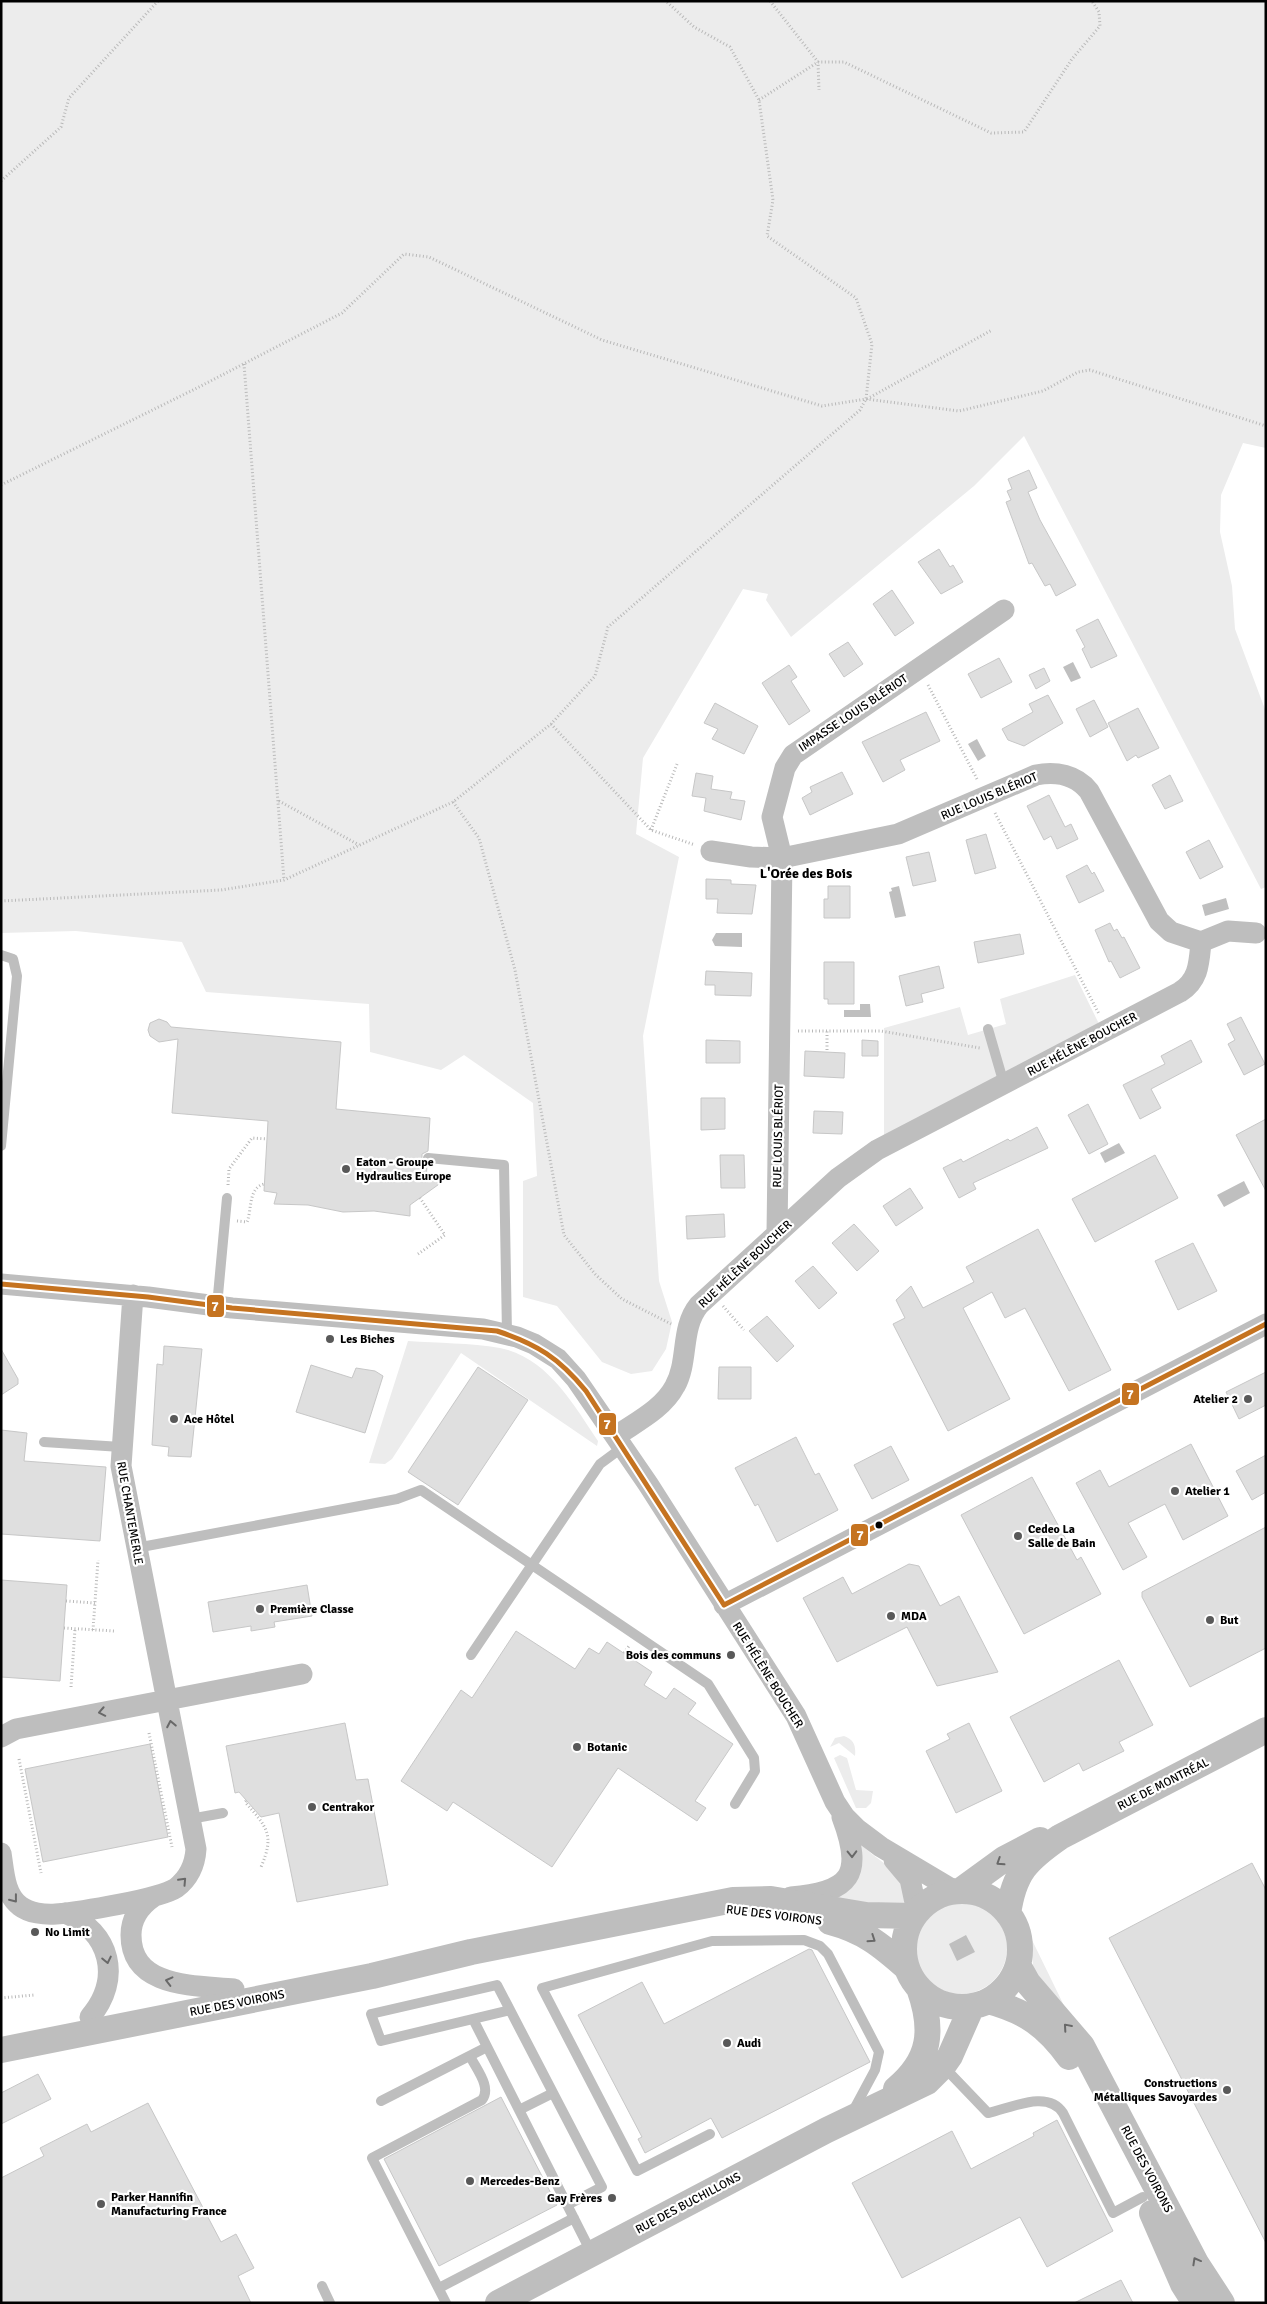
<svg xmlns="http://www.w3.org/2000/svg" width="1267" height="2304" viewBox="0 0 1267 2304" font-family="Signika,sans-serif">
  <style>
    .green { fill: #ececec }
    .water { fill: #bfbfbf }
    .building { fill: #dfdfdf; stroke: #c7c7c7 }
    .lines { fill: none; stroke-linecap: round; stroke-linejoin: round }
    .path { stroke: #b9b9b9; stroke-width: 3; stroke-dasharray: 1 2.5; stroke-linecap: butt }
    .service { stroke: #bebebe; stroke-width: 10 }
    .minor { stroke: #bebebe; stroke-width: 21 }
    .tertiary { stroke: #bebebe; stroke-width: 26 }
    .bus-1-casing { stroke: #fff; stroke-width: 9 }
    .bus-1 { stroke: #c57320; stroke-width: 5 }
    .oneway { stroke: #686868 }
    .poi-dot { fill: #595959; stroke: #fff; stroke-width: 2 }
    .bus-dot { fill: #000; stroke: #fff; stroke-width: 2 }
    .labels { text-anchor: middle; stroke-width: 4.5; stroke-linejoin: round; paint-order: stroke }
    .street-label { font-size: 12px; fill: #000; stroke: #fff }
    .poi-label { font-size: 12px; font-weight: bold; fill: #000; stroke: #fff; text-anchor: start }
    .neighbourhood-label { font-size: 14px; font-weight: bold; fill: #000; stroke: #fff }
    .line-badge { stroke: #fff; stroke-width: 2 }
    .badge-label { font-size: 14px; text-anchor: middle; font-weight: bold; fill: #fff }
  </style>
  <rect width="100%" height="100%" fill="#fff"/>
  <!-- green -->
  <path class="green" d="M1,1H1266V448L1243,443L1221,495L1220,532L1232,586L1235,629L1266,712V887L1261,889L1024,436L974,486L791,637L766,600L768,594L743,589L643,758L636,834L679,857L643,1036L659,1281L672,1322L666,1349L652,1371L631,1374L602,1362L557,1306L523,1297V1181L537,1176L533,1103L464,1055L441,1070L370,1052L369,1004L206,992L182,942L76,931L1,933Z
    M1075,975L1100,1026L884,1140V1028L960,1007L968,1035L1006,1024L1000,999Z
    M408,1341C438,1343 470,1343 500,1348C547,1357 574,1405 598,1441L597,1446L461,1353L392,1459L385,1464L369,1463Z
    M844,1736C854,1740 856,1745 855,1756L839,1743L830,1747L835,1738Z
    M840,1755L847,1758L856,1790L873,1791L871,1803L866,1808H856L834,1758Z
    M861,1844C881,1866 910,1870 904,1905L828,1901Z
    M915 1948a46 46 0 1 1 92 0a46 46 0 1 1-92 0Z
    M1032,1940L1073,2024C1044,1993 1030,1985 1032,1940Z"/>
  <!-- water -->
  <path class="water" d="M1073,662L1081,678L1071,682L1063,667Z
    M977,739L986,756L978,761L968,744Z
    M899,886L906,916L895,918L889,892L892,891L891,888Z
    M1226,898L1229,909L1205,916L1202,905Z
    M716,933H742V947L715,946L712,940Z
    M860,1004H870L871,1017H844V1010H860Z
    M1119,1143L1125,1153L1105,1163L1100,1153Z
    M1244,1181L1250,1193L1224,1207L1217,1195Z
    M966,1935L975,1952L957,1961L949,1944Z"/>
  <!-- building -->
  <path class="building" d="M1029,470L1037,488L1028,492L1040,520L1076,585L1056,596L1050,584L1045,586L1032,563L1029,564L1006,502L1011,500L1007,491L1012,489L1008,479Z
    M939,549L950,567L953,565L963,582L941,594L918,562Z
    M892,590L914,623L895,636L873,604Z
    M1098,619L1117,656L1091,668L1082,649L1085,647L1076,630Z
    M848,642L863,664L844,677L829,654Z
    M999,658L1012,682L981,698L968,674Z
    M789,665L797,677L791,681L810,711L789,725L762,683Z
    M1044,668L1050,681L1036,689L1029,675Z
    M1048,695L1063,723L1024,746L1008,740L1002,729L1033,712L1029,704Z
    M1094,700L1108,727L1090,737L1076,709Z
    M715,703L758,726L744,754L712,739L718,729L704,723Z
    M1138,708L1159,748L1138,758L1136,755L1127,761L1108,723Z
    M926,712L940,741L900,760L905,770L883,782L862,742Z
    M842,772L853,794L810,815L802,798L812,792L810,787Z
    M696,773L713,776L711,789L732,792L730,799L745,801L741,820L704,811L706,798L692,796Z
    M1170,775L1183,801L1165,809L1152,785Z
    M1049,795L1065,827L1071,824L1078,839L1057,849L1051,836L1044,840L1027,806Z
    M986,834L996,868L975,874L966,840Z
    M1209,840L1223,867L1200,879L1186,852Z
    M929,852L936,881L913,886L906,857Z
    M1087,865L1092,874L1094,872L1104,891L1079,903L1066,876Z
    M706,879L731,880V884L756,885L752,914L717,913L718,899H706Z
    M828,886H850V918H824V899H828Z
    M1110,923L1114,931L1117,929L1122,938L1124,937L1140,968L1120,978L1111,961L1109,962L1095,930Z
    M1020,934L1024,954L978,963L974,942Z
    M824,962H854V1004H828V999H824Z
    M939,966L944,988L921,994L923,1002L906,1006L899,976Z
    M706,971L752,973L751,996L715,995V985H705Z
    M1241,1017L1265,1064L1244,1075L1228,1044L1235,1040L1227,1024Z
    M159,1019L167,1022L171,1027L341,1042L336,1109L430,1118L428,1151L422,1154V1160L427,1165L426,1181L442,1182L410,1205V1216L374,1211L343,1212L308,1205L274,1204L277,1193L264,1191L268,1121L172,1113L178,1039L159,1042L150,1036L148,1030L150,1023Z
    M706,1040L740,1041V1063H706Z
    M862,1040L878,1041V1056H862Z
    M1191,1040L1202,1062L1151,1089L1161,1108L1140,1119L1123,1085L1165,1064L1161,1056Z
    M805,1051L845,1053L844,1078L804,1076Z
    M701,1098H725V1129L701,1130Z
    M1088,1104L1108,1144L1089,1154L1068,1115Z
    M814,1111L843,1112L842,1134L813,1133Z
    M1266,1119V1191L1236,1135Z
    M1037,1127L1048,1148L973,1183L976,1189L959,1198L943,1168L961,1159L963,1162L1008,1139L1010,1141Z
    M720,1155H744L745,1188H721Z
    M1155,1155L1178,1198L1095,1242L1072,1199Z
    M910,1188L923,1208L896,1226L883,1206Z
    M724,1214L725,1237L687,1239L686,1216Z
    M854,1224L879,1251L857,1271L832,1243Z
    M1038,1229L1111,1370L1069,1391L1025,1308L1005,1318L992,1292L963,1308L1010,1399L948,1431L893,1324L905,1318L896,1300L911,1286L923,1308L974,1282L966,1267Z
    M1193,1243L1217,1291L1178,1310L1155,1261Z
    M813,1266L837,1293L819,1309L795,1281Z
    M767,1316L794,1346L777,1362L749,1331Z
    M164,1346L202,1349L191,1457L168,1456L169,1447L152,1445L157,1364L163,1365Z
    M1,1349L18,1379V1384L1,1395Z
    M311,1365L352,1378L356,1368L375,1371L383,1376L365,1433L296,1412Z
    M478,1367L528,1400L458,1505L408,1472Z
    M719,1367H751V1399H718Z
    M1266,1372V1405L1239,1419L1226,1392Z
    M1,1430L27,1433L24,1461L106,1467L100,1541L1,1534Z
    M796,1437L815,1475L819,1473L838,1510L777,1542L758,1504L755,1506L735,1468Z
    M1191,1444L1228,1516L1183,1540L1165,1504L1128,1523L1147,1557L1123,1570L1076,1483L1100,1470L1109,1487Z
    M891,1446L909,1480L872,1499L854,1465Z
    M1266,1455V1492L1252,1500L1236,1471Z
    M1032,1477L1077,1560L1081,1557L1101,1594L1024,1634L961,1515Z
    M1266,1527V1648L1190,1687L1142,1597V1592Z
    M909,1564L919,1566L940,1606L959,1596L998,1672L937,1686L907,1627L837,1662L803,1598L843,1577L852,1594Z
    M1,1580L67,1585L60,1681L1,1677Z
    M307,1585L312,1616L274,1622L275,1627L251,1631V1626L213,1632L208,1602Z
    M516,1631L575,1669L589,1648L599,1654L607,1642L652,1672L644,1685L666,1699L674,1688L696,1703L688,1714L733,1744L695,1801L706,1808L697,1821L618,1768L552,1867L453,1802L447,1811L401,1781L461,1690L472,1698Z
    M1119,1660L1153,1725L1119,1742L1124,1751L1083,1771L1079,1763L1044,1782L1010,1717Z
    M345,1723L356,1780L368,1779L388,1885L297,1902L279,1813L261,1817L239,1792L235,1793L226,1746Z
    M969,1723L1002,1791L956,1813L926,1751L950,1739L947,1734Z
    M150,1744L168,1837L43,1862L25,1769Z
    M1252,1863L1266,1890V2243L1109,1938Z
    M809,1949L812,1950L870,2062L722,2138L711,2118L645,2153L638,2139L642,2137L578,2015L642,1982L664,2024Z
    M38,2074L51,2099L1,2124V2093Z
    M501,2097L557,2205L439,2266L384,2159Z
    M148,2103L221,2242L236,2234L254,2268L238,2276L251,2303H1V2178L44,2156L40,2148L87,2124L91,2132Z
    M1057,2120L1113,2231L1047,2267L1020,2217L902,2278L852,2183L952,2131L971,2169L1034,2136L1033,2133Z
    M1121,2280L1133,2303H1074Z"/>
  <g class="lines">
    <!-- path -->
    <path class="path" d="M770,1L818,62L819,90
      M759,100L818,62H844L991,133L1024,132L1072,59L1100,26L1099,12L1092,1
      M1,181L61,127L69,98L158,1
      M244,364L284,880
      M867,399L992,330
      M1,485L197,388L342,313L404,254L429,257L602,340L822,406L866,399L959,411L1043,391L1078,372L1090,370L1266,426
      M928,685L977,779
      M551,724L651,830L695,845
      M279,801L359,845
      M453,802L479,838L515,970L564,1235L595,1274L622,1299L671,1324
      M995,813L1099,1014
      M651,830L677,764
      M1,901L221,890L284,880L453,802L551,724L595,676L608,627L860,410L866,399L872,344L856,298L767,236L773,200L759,100L730,47L694,27L666,1
      M798,1031H881L980,1048
      M827,1050V1031
      M228,1185L229,1169L252,1138L267,1139
      M237,1221L247,1222C252,1210 248,1188 264,1184
      M418,1254L445,1235L420,1198
      M723,1306L744,1330
      M66,1601L95,1603
      M64,1628L114,1631
      M93,1630L98,1560
      M624,1653L629,1646
      M71,1687L75,1629
      M149,1733L172,1847
      M19,1759L41,1873
      M246,1801L245,1802C267,1827 275,1835 261,1867
      M1,1998L34,1995"/>
    <!-- service -->
    <path class="service" d="M1,955L13,959L17,976L1,1146
      M988,1029L1004,1084
      M428,1158L504,1165L507,1334
      M217,1306L227,1198
      M44,1442L121,1447
      M136,1548L397,1499L421,1490L708,1684L754,1758L755,1771L735,1804
      M471,1655L600,1464L623,1447
      M190,1819L223,1813
      M510,2010L381,2041L371,2014L497,1985L602,2187L567,2205
      M473,2019L592,2254
      M942,2065L988,2113C1011,2108 1048,2089 1063,2113L1113,2213L1143,2197
      M381,2101L487,2047
      M519,2110L553,2093
      M710,2134L637,2171L542,1988L712,1941L804,1940L820,1946L828,1954L879,2052L875,2070L853,2111
      M322,2286L330,2303
      M439,2288L574,2218
      M446,2303L372,2158L482,2100C492,2087 476,2069 470,2056"/>
    <!-- minor -->
    <path class="minor" d="M711,851L751,857L782,858L772,817L785,768L793,755L1004,610
      M1201,942L1228,931L1256,933
      M777,1234L782,858L898,834L1036,775C1056,771 1076,775 1089,791L1159,921L1171,932L1201,942
      M1,1284L148,1297L232,1308L483,1329L517,1337L534,1344L558,1359L576,1379L648,1484L796,1716L835,1802L845,1817L857,1829L881,1847L955,1891
      M616,1436C636,1422 663,1409 675,1386C689,1361 680,1328 699,1305L838,1178L877,1150L1180,992C1199,980 1199,963 1201,942
      M724,1605L1266,1324
      M1,1737L16,1729L302,1674
      M1,1853C4,1871 4,1894 20,1906C29,1913 45,1915 56,1914C80,1912 159,1899 176,1888C189,1878 195,1865 196,1849L121,1466L133,1295
      M894,1860L910,1879L917,1912
      M153,1897C140,1906 131,1919 131,1935C131,1989 197,1985 234,1989
      M791,1897C851,1892 864,1875 842,1817
      M65,1913C111,1932 122,1979 90,2017"/>
    <!-- tertiary -->
    <path class="tertiary" d="M960,1891L1004,1859L1040,1840
      M904 1949a58 58 0 1 1 116 0a58 58 0 1 1-116 0Z
      M1008,1914C1014,1872 1027,1860 1060,1837L1266,1730
      M830,1922C864,1931 881,1945 907,1968
      M1018,1965L1028,1983L1082,2046L1196,2263L1222,2303
      M988,2001C1025,2011 1046,2025 1069,2057
      M1,2050L372,1976L471,1952L733,1900L771,1899L866,1915L914,1916
      M896,2089C931,2060 934,2030 919,1988
      M1152,2213L1183,2284L1195,2303
      M498,2303L827,2130L927,2082L943,2066L950,2056L972,2006"/>
    <defs>
      <path id="bus-1" d="M1,1284L148,1297L232,1308L497,1331C537,1344 559,1358 586,1391L724,1605
        M724,1605L1266,1324"/>
    </defs>
    <!-- bus-1 casing -->
    <use href="#bus-1" class="bus-1-casing"/>
    <!-- bus-1 -->
    <use href="#bus-1" class="bus-1"/>
  </g>
  <!-- one-way arrows -->
  <defs><path id="oneway-chevron" d="M-2-3.5L2.5 0L-2 3.5" fill="none" stroke-width="1.6" stroke-linecap="round" stroke-linejoin="round" transform="scale(1.25)"/></defs>
  <g class="oneway">
    <use href="#oneway-chevron" transform="translate(102 1712) rotate(169)"/>
    <use href="#oneway-chevron" transform="translate(171 1724) rotate(-101)"/>
    <use href="#oneway-chevron" transform="translate(852 1854) rotate(89)"/>
    <use href="#oneway-chevron" transform="translate(1000 1862) rotate(147)"/>
    <use href="#oneway-chevron" transform="translate(183 1881) rotate(-47)"/>
    <use href="#oneway-chevron" transform="translate(14 1899) rotate(52)"/>
    <use href="#oneway-chevron" transform="translate(872 1939) rotate(34)"/>
    <use href="#oneway-chevron" transform="translate(107 1960) rotate(78)"/>
    <use href="#oneway-chevron" transform="translate(169 1981) rotate(-166)"/>
    <use href="#oneway-chevron" transform="translate(1067 2027) rotate(-131)"/>
    <use href="#oneway-chevron" transform="translate(1196 2261) rotate(-119)"/>
  </g>
  <!-- markers -->
  <g class="poi-dot">
    <circle cx="346" cy="1169" r="5"/>
    <circle cx="330" cy="1339" r="5"/>
    <circle cx="1248" cy="1399" r="5"/>
    <circle cx="174" cy="1419" r="5"/>
    <circle cx="1175" cy="1491" r="5"/>
    <circle cx="1018" cy="1536" r="5"/>
    <circle cx="260" cy="1609" r="5"/>
    <circle cx="891" cy="1616" r="5"/>
    <circle cx="1210" cy="1620" r="5"/>
    <circle cx="731" cy="1655" r="5"/>
    <circle cx="577" cy="1747" r="5"/>
    <circle cx="312" cy="1807" r="5"/>
    <circle cx="35" cy="1932" r="5"/>
    <circle cx="727" cy="2043" r="5"/>
    <circle cx="1227" cy="2090" r="5"/>
    <circle cx="470" cy="2181" r="5"/>
    <circle cx="612" cy="2198" r="5"/>
    <circle cx="101" cy="2204" r="5"/>
  </g>
  <circle class="bus-dot" cx="879" cy="1525" r="4.5"/>
  <g class="labels">
    <!-- street labels -->
    <g class="street-label">
      <text transform="translate(853 713) rotate(-34)" y="4">IMPASSE LOUIS BLÉRIOT</text>
      <text transform="translate(989 796) rotate(-23)" y="4">RUE LOUIS BLÉRIOT</text>
      <text transform="translate(1082 1044) rotate(-28)" y="4">RUE HÉLÈNE BOUCHER</text>
      <text transform="translate(778 1136) rotate(-89)" y="4">RUE LOUIS BLÉRIOT</text>
      <text transform="translate(745 1264) rotate(-43)" y="4">RUE HÉLÈNE BOUCHER</text>
      <text transform="translate(130 1513) rotate(80)" y="4">RUE CHANTEMERLE</text>
      <text transform="translate(768 1675) rotate(58)" y="4">RUE HÉLÈNE BOUCHER</text>
      <text transform="translate(1163 1784) rotate(-27)" y="4">RUE DE MONTRÉAL</text>
      <text transform="translate(774 1915) rotate(7)" y="4">RUE DES VOIRONS</text>
      <text transform="translate(237 2003) rotate(-11)" y="4">RUE DES VOIRONS</text>
      <text transform="translate(1147 2169) rotate(62)" y="4">RUE DES VOIRONS</text>
      <text transform="translate(688 2203) rotate(-28)" y="4">RUE DES BUCHILLONS</text>
    </g>
    <!-- poi labels -->
    <g class="poi-label">
      <text x="356" y="1166">Eaton - Groupe<tspan x="356" dy="14">Hydraulics Europe</tspan></text>
      <text x="340" y="1343">Les Biches</text>
      <text x="1238" y="1403" text-anchor="end">Atelier 2</text>
      <text x="184" y="1423">Ace Hôtel</text>
      <text x="1185" y="1495">Atelier 1</text>
      <text x="1028" y="1533">Cedeo La<tspan x="1028" dy="14">Salle de Bain</tspan></text>
      <text x="270" y="1613">Première Classe</text>
      <text x="901" y="1620">MDA</text>
      <text x="1220" y="1624">But</text>
      <text x="721" y="1659" text-anchor="end">Bois des communs</text>
      <text x="587" y="1751">Botanic</text>
      <text x="322" y="1811">Centrakor</text>
      <text x="45" y="1936">No Limit</text>
      <text x="737" y="2047">Audi</text>
      <text x="1217" y="2087" text-anchor="end">Constructions<tspan x="1217" dy="14">Métalliques Savoyardes</tspan></text>
      <text x="480" y="2185">Mercedes-Benz</text>
      <text x="111" y="2201">Parker Hannifin<tspan x="111" dy="14">Manufacturing France</tspan></text>
      <text x="602" y="2202" text-anchor="end">Gay Frères</text>
    </g>
    <!-- neighbourhood labels -->
    <g class="neighbourhood-label">
      <text x="806" y="878">L'Orée des Bois</text>
    </g>
  </g>
  <g class="line-badge">
    <rect x="206" y="1294" width="19" height="24" rx="5" fill="#c57320"/>
    <rect x="1121" y="1382" width="19" height="24" rx="5" fill="#c57320"/>
    <rect x="598" y="1412" width="19" height="24" rx="5" fill="#c57320"/>
    <rect x="850" y="1523" width="19" height="24" rx="5" fill="#c57320"/>
  </g>
  <g class="badge-label">
    <text x="215" y="1311">7</text>
    <text x="1130" y="1399">7</text>
    <text x="607" y="1429">7</text>
    <text x="860" y="1540">7</text>
  </g>
  <!-- border -->
  <rect width="1267" height="2304" fill="none" stroke="#000000" stroke-width="5"/>
</svg>
